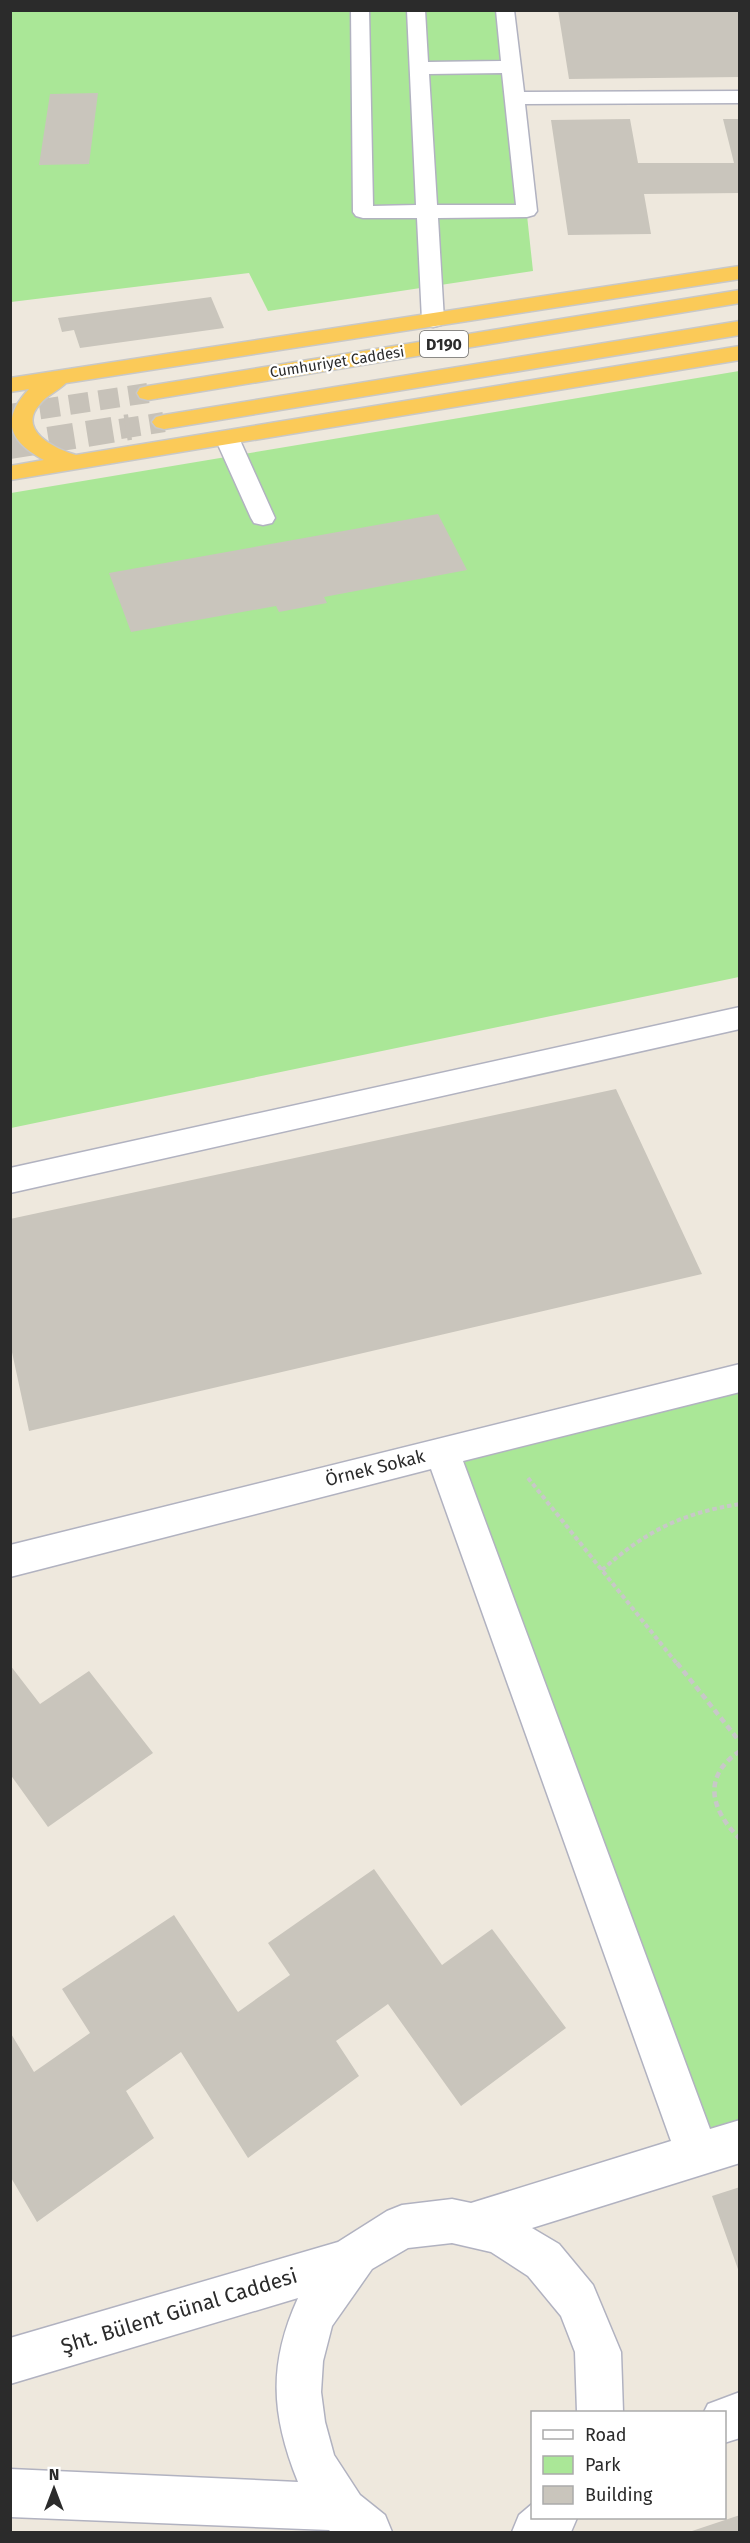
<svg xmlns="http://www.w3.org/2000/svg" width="750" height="2543" viewBox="0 0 750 2543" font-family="'Fira Sans',sans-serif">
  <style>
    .green { fill: #aae797 }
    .building { fill: #c9c5bc }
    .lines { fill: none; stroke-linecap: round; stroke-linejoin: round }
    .trunk-tunnel-far1 { stroke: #c7c2b9; stroke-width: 20; stroke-dasharray: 20 10; stroke-linecap: butt }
    .trunk-tunnel { stroke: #c7c2b9; stroke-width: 26; stroke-dasharray: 26 13; stroke-linecap: butt }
    .service-casing { stroke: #b1b2c0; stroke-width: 3 }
    .minor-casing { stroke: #b1b2c0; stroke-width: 3 }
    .trunk-casing { stroke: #c8c8c8; stroke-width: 3 }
    .path-far1 { stroke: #c8c8c8; stroke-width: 4; stroke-dasharray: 4.5 3; stroke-linecap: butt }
    .path { stroke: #c8c8c8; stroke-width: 4.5; stroke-dasharray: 6 4; stroke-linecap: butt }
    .service { fill: #fff; fill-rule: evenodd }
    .minor { fill: #fff; fill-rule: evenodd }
    .trunk { fill: #fbca58; fill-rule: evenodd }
    .labels { text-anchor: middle; stroke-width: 4.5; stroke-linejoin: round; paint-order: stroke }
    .far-street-label { font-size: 15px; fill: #2b2b2b; stroke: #fff }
    .shield { fill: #fff; stroke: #6b6b6b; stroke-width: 1.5 }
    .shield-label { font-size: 16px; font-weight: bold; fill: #2b2b2b }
    .street-label { font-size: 18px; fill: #2b2b2b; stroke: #fff }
    .near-street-label { font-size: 21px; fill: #2b2b2b; stroke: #fff }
  </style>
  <rect width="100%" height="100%" fill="#eee8dd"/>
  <!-- green -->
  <path class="green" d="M10,11H505L533,271L268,311L249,273L11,302Z
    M739,371V977L11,1128V493Z
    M739,1378V2141L697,2153L442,1451Z"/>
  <!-- building -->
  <path class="building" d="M558,10H740V77L569,79Z
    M98,93L89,164L39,165L50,94Z
    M630,119L638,163H734L723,119H740V193L644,194L651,234L568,235L551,120Z
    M211,297L224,328L80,348L74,330L62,332L58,318Z
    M438,514L467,570L324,597L327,603L279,612L276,606L131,632L109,573Z
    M616,1089L702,1274L29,1431L10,1343V1219Z
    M10,1665L40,1704L89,1671L153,1753L48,1827L10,1774Z
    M374,1869L442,1965L492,1929L566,2028L461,2106L388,2004L336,2041L359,2076L248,2158L181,2052L126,2091L154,2138L37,2222L10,2176V2032L34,2072L90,2033L62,1989L174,1915L238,2012L290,1975L268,1943Z
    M740,2187V2272H739L712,2196Z
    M740,2515V2532H689Z"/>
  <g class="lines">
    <!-- trunk-tunnel-far1 -->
    <path class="trunk-tunnel-far1" d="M10,414L148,393
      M120,429L164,422"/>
    <!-- trunk-tunnel -->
    <path class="trunk-tunnel" d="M10,446L130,427"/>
    <defs>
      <path id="service" d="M351,10H369L373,206L416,205L407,10H425L428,62L501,61L496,10H514L524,92L740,91V103L525,104L537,211L534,215L527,217L438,218L444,320L441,325L433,327L425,325L422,320L417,218H363L356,216L353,212ZM502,73L516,205H437L429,74Z
        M227,431L235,433L239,438L275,518L272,523L263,525L254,523L251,518L215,438L219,433Z
        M740,1007V1029L10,1193V1168Z"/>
      <path id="minor" d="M740,1364V1392L463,1461L710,2129L740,2120V2163L532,2228L559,2244L593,2285L621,2352L623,2412H577L575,2352L561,2316L528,2276L491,2252L452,2243L408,2248L372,2269L332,2326L323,2361L321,2392L325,2422L334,2455L360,2495L385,2515L392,2532H331L329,2530L10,2517V2469L298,2482C271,2415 268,2364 298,2298L10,2384V2338L338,2242L387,2211L402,2205L452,2199L471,2203L671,2141L431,1469L10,1577V1545Z
        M740,2392V2438L724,2443V2412H704L708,2404Z
        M532,2504V2518H577L571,2532H512L519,2515Z"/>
      <path id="trunk" d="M740,266V279L66,383C58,391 47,395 40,404C16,430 55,449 76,455L740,346V360L10,480V466L44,460C9,441 0,420 29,389L10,392V378Z
        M740,290V303L148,400L140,398L137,393L140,388L148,386Z
        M740,321V335L164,429L156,427L152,422L156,417L164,415Z"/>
    </defs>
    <!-- service casing -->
    <use href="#service" class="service-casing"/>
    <!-- minor casing -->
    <use href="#minor" class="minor-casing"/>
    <!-- trunk casing -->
    <use href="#trunk" class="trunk-casing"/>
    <!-- path-far1 -->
    <path class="path-far1" d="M528,1478L678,1665
      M602,1570C646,1531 682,1513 740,1504"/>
    <!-- path -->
    <path class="path" d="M677,1663L740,1742
      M740,1751C701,1777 711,1810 740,1839"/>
    <!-- service -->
    <use href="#service" class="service"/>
    <!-- minor -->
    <use href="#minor" class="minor"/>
    <!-- trunk -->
    <use href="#trunk" class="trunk"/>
  </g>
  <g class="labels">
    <!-- far-street labels -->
    <g class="far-street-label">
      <text transform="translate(337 362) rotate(-9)" y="5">Cumhuriyet Caddesi</text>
    </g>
    <!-- shield labels -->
    <rect class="shield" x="420" y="331" width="48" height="26" rx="4.5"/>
    <g class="shield-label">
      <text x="444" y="350">D190</text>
    </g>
    <!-- street labels -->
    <g class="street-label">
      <text transform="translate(375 1468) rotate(-14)" y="6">Örnek Sokak</text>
    </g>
    <!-- near-street labels -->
    <g class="near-street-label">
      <text transform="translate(179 2311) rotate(-17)" y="7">Şht. Bülent Günal Caddesi</text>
    </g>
  </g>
  <!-- border -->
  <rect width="750" height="2543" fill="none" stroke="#2b2b2b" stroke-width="24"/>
  <!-- legend -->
  <rect x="531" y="2411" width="195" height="108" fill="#ffffff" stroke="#aaaaaa" stroke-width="1.5"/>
  <rect x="543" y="2430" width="30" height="9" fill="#ffffff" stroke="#aaaaaa" stroke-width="1.5"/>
  <text x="585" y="2441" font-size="18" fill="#2b2b2b">Road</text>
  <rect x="543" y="2456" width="30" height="18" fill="#aae797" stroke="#aaaaaa" stroke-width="1.5"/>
  <text x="585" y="2471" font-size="18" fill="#2b2b2b">Park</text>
  <rect x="543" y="2486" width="30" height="18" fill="#c9c5bc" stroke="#aaaaaa" stroke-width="1.5"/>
  <text x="585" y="2501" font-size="18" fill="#2b2b2b">Building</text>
  <!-- north arrow -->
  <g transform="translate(54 2489)" stroke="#ffffff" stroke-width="4.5" paint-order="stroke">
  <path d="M0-4.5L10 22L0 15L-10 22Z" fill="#2b2b2b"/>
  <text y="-9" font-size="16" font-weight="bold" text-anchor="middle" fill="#2b2b2b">N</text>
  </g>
</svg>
